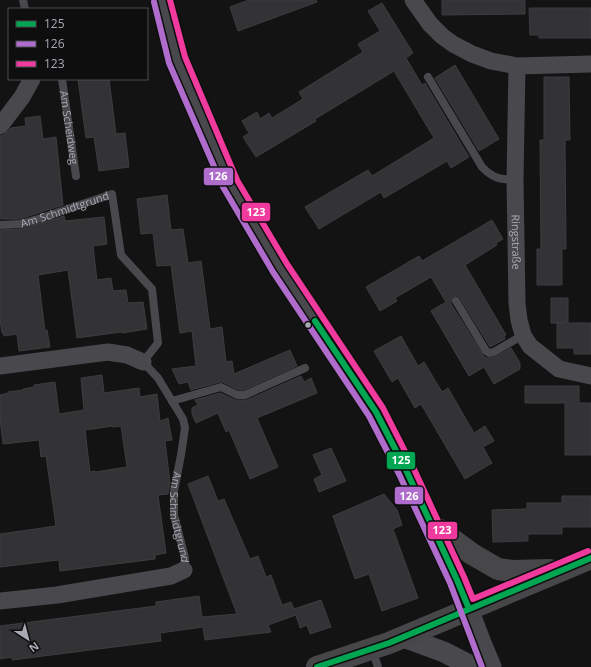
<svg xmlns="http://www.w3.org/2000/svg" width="591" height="667" viewBox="0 0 591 667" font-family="'Open Sans',sans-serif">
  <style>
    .building { fill: #333235; stroke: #3d3d40; fill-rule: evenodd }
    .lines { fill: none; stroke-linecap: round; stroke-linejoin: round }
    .service { stroke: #49494d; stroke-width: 8 }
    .minor { stroke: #49494d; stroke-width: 17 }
    .tertiary { stroke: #49494d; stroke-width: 21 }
    .secondary { stroke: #47474a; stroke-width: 22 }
    .bus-1-casing { stroke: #0e0e0f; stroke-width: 9 }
    .bus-2-casing { stroke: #0e0e0f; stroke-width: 9 }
    .bus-3-casing { stroke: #0e0e0f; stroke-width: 9 }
    .bus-1 { stroke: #00a651; stroke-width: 6 }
    .bus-2 { stroke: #b06ccc; stroke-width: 6 }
    .bus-3 { stroke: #f13a9d; stroke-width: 6 }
    .bus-dot { fill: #a7a9b3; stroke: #0e0e0f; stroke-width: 1.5 }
    .labels { text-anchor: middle; stroke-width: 4; stroke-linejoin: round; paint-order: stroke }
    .street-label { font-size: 11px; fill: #a7a9b3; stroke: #0e0e0f }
    .line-badge { stroke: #0e0e0f; stroke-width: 1.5 }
    .badge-label { font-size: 11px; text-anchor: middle; font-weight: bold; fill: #fff }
  </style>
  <rect width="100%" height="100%" fill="#131314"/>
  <!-- building -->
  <path class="building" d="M249,0H316L317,2L238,31L230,7Z
    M442,0H525V14L442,15Z
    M382,3L413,53L406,58L422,85L425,83L469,157L451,168L447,161L384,198L381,192L319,229L305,207L368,170L372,176L434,138L394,71L315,119L316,121L256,157L243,137L249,133L242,121L257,112L260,119L269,113L272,118L303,99L299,92L363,52L358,44L380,31L368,11Z
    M529,8H591V38H539V35H530Z
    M455,65L499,139L479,151L435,78Z
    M544,77H569L570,140H565L566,249H562V285H537V249H541L540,140H544Z
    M78,79H109L116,134L125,133L129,167L99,171L94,137L86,138Z
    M40,116L43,139L56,137L63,205L19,219H0V136L4,135L11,128L26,126L25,118Z
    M167,195L171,230L183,229L188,263L201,261L210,329L222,327L226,362L232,361L234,374L290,350L297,366L244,390H238L223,382H220L191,390L188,382L179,384L172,369L196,366L192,331L180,333L171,265L157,266L153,233L141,234L137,199Z
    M64,216L65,221L104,217L107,244L93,246L97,280L111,278L113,291L126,290L128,303L143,302L147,329L122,333L121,332L77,338L68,270L38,275L45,331L47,330L50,347L19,351L17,334L4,336L3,333H2L0,319V230L21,229Z
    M492,220L503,239L496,243L497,245L465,265L506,335L504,336L505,339L490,347L460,298L458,296H456L453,297L451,301V304L483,355L486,358H489L495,357L511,348L520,363V369L494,384L484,367L469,376L431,311L446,302L431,277L395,298L397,301L380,311L366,287L419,256L422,261Z
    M551,298H568V323H591V354H574V348H557V323H564H551Z
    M401,336L418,366L424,362L442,392L448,388L474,433L485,426L494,441L483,447L492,463L465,479L421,404L415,408L398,378L392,382L374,351Z
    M102,375L104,393L139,388L140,397L157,394L160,421L168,418L172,440L165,441L170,483L168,494L158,495L166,553L155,555V559L60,571L59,560L0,567V534L56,526L46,456L41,457L39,440L3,444L0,419V395L8,393V392L23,390V389L34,387V385L55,382L59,414L84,410L81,378ZM113,426V427L121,426L127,467L95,472V471L90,472L85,430Z
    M301,376L304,382L311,378L317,393L257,418L278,467L250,479L229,430L226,432L218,413L196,423L192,414V408L198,405L195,400L220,393L235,400H247Z
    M525,386H579V403H591V455H565V403H525Z
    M331,448L346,481L319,492L314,479L322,475L313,455Z
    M208,476L218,501L224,499L250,559L258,556L266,577L271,575L282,605L291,602L294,609L321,600L331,627L310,634L307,625L300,628L296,615L268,625L271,632L205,640L203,627L160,633L161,641L12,660V657L0,659V626L156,606V602L199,596L202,617L237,614L188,484Z
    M384,494L397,510L402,525L393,529L418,598L382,611L369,574L355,579L333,516Z
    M562,496H591V527H562V534H528V541L493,542L492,510L527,509V503H562Z"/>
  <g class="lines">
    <!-- service -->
    <g class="service">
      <path d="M23,0L25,9"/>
      <path d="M428,77L482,167C494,179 499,179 515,180"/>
      <path id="s1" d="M62,79L76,176"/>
      <path id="s2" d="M0,225L20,224L41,218L112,194L121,255L152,289L158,343L143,362L158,378L183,419L185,428L181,455L174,491V515L185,558L184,570"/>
      <path d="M456,301L486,351L489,353L494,352L523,335"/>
      <path d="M172,401L221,387L237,395H245L305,368"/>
      <path d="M372,649L378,667"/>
    </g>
    <!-- minor -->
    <g class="minor">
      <path d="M413,0L430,24L442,36L453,44L472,54L491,61L517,66L591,64"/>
      <path id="s3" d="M517,66L515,180L517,303L519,320L523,335L530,346L559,369L591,376"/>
      <path d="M0,126L22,97L32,79"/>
      <path d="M0,366L108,352L127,355L143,362"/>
      <path d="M0,601L57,595L171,576L184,570"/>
    </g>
    <!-- tertiary -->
    <path class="tertiary" d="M162,0L177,60L230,184L280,268L376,412L406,470L457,580L481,643L491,667
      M403,637L444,652L473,667"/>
    <!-- secondary -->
    <path class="secondary" d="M431,524L472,554L498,569L512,571L550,570
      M317,667L389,643L591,558"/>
    <defs>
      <path id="bus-1" d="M315,321L376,412L406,470L457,580L469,609
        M317,667L389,643L591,558"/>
      <path id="bus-2" d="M154,2L169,63L223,187L273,272L369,416L399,474L450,583L482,667"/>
      <path id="bus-3" d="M170,0L185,57L237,180L287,264L383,408L413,467L464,577L473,599L588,551"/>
    </defs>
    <!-- bus-1 casing -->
    <use href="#bus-1" class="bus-1-casing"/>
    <!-- bus-2 casing -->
    <use href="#bus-2" class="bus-2-casing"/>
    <!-- bus-3 casing -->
    <use href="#bus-3" class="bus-3-casing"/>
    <!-- bus-1 -->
    <use href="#bus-1" class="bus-1"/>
    <!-- bus-2 -->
    <use href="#bus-2" class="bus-2"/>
    <!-- bus-3 -->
    <use href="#bus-3" class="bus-3"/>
  </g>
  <!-- markers -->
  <circle class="bus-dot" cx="308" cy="325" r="3.5"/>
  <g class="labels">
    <!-- street labels -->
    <g class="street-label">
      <text dy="4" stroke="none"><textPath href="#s1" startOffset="49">Am Scheidweg</textPath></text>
      <text dy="4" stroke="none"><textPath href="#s2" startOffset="67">Am Schmidtgrund</textPath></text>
      <text dy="4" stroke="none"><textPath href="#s3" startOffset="176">Ringstraße</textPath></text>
      <text dy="4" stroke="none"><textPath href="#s2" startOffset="473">Am Schmidtgrund</textPath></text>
    </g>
  </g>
  <g class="line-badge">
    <rect x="203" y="167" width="31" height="19" rx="4" fill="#b06ccc"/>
    <rect x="241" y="202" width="30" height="20" rx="4" fill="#f13a9d"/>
    <rect x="386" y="451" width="30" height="19" rx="4" fill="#00a651"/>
    <rect x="394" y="486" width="30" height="19" rx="4" fill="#b06ccc"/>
    <rect x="427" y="521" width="31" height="19" rx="4" fill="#f13a9d"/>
  </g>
  <g class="badge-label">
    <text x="218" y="180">126</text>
    <text x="256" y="216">123</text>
    <text x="401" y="464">125</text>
    <text x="409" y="500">126</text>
    <text x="442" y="534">123</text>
  </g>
  <!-- legend -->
  <rect x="8" y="8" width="140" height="72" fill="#0e0e0f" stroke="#4b4c51"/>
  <rect x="16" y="21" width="20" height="6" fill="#00a651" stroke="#4b4c51"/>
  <text x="44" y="28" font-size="12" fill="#a7a9b3">125</text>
  <rect x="16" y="41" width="20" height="6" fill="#b06ccc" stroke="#4b4c51"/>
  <text x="44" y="48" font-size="12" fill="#a7a9b3">126</text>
  <rect x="16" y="61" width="20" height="6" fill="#f13a9d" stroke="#4b4c51"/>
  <text x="44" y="68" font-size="12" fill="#a7a9b3">123</text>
  <!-- north arrow -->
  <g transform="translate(28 639) rotate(144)" stroke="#0e0e0f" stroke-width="3" paint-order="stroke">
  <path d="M0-3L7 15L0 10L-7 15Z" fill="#a7a9b3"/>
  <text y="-6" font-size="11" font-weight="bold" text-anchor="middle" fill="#a7a9b3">N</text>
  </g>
</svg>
